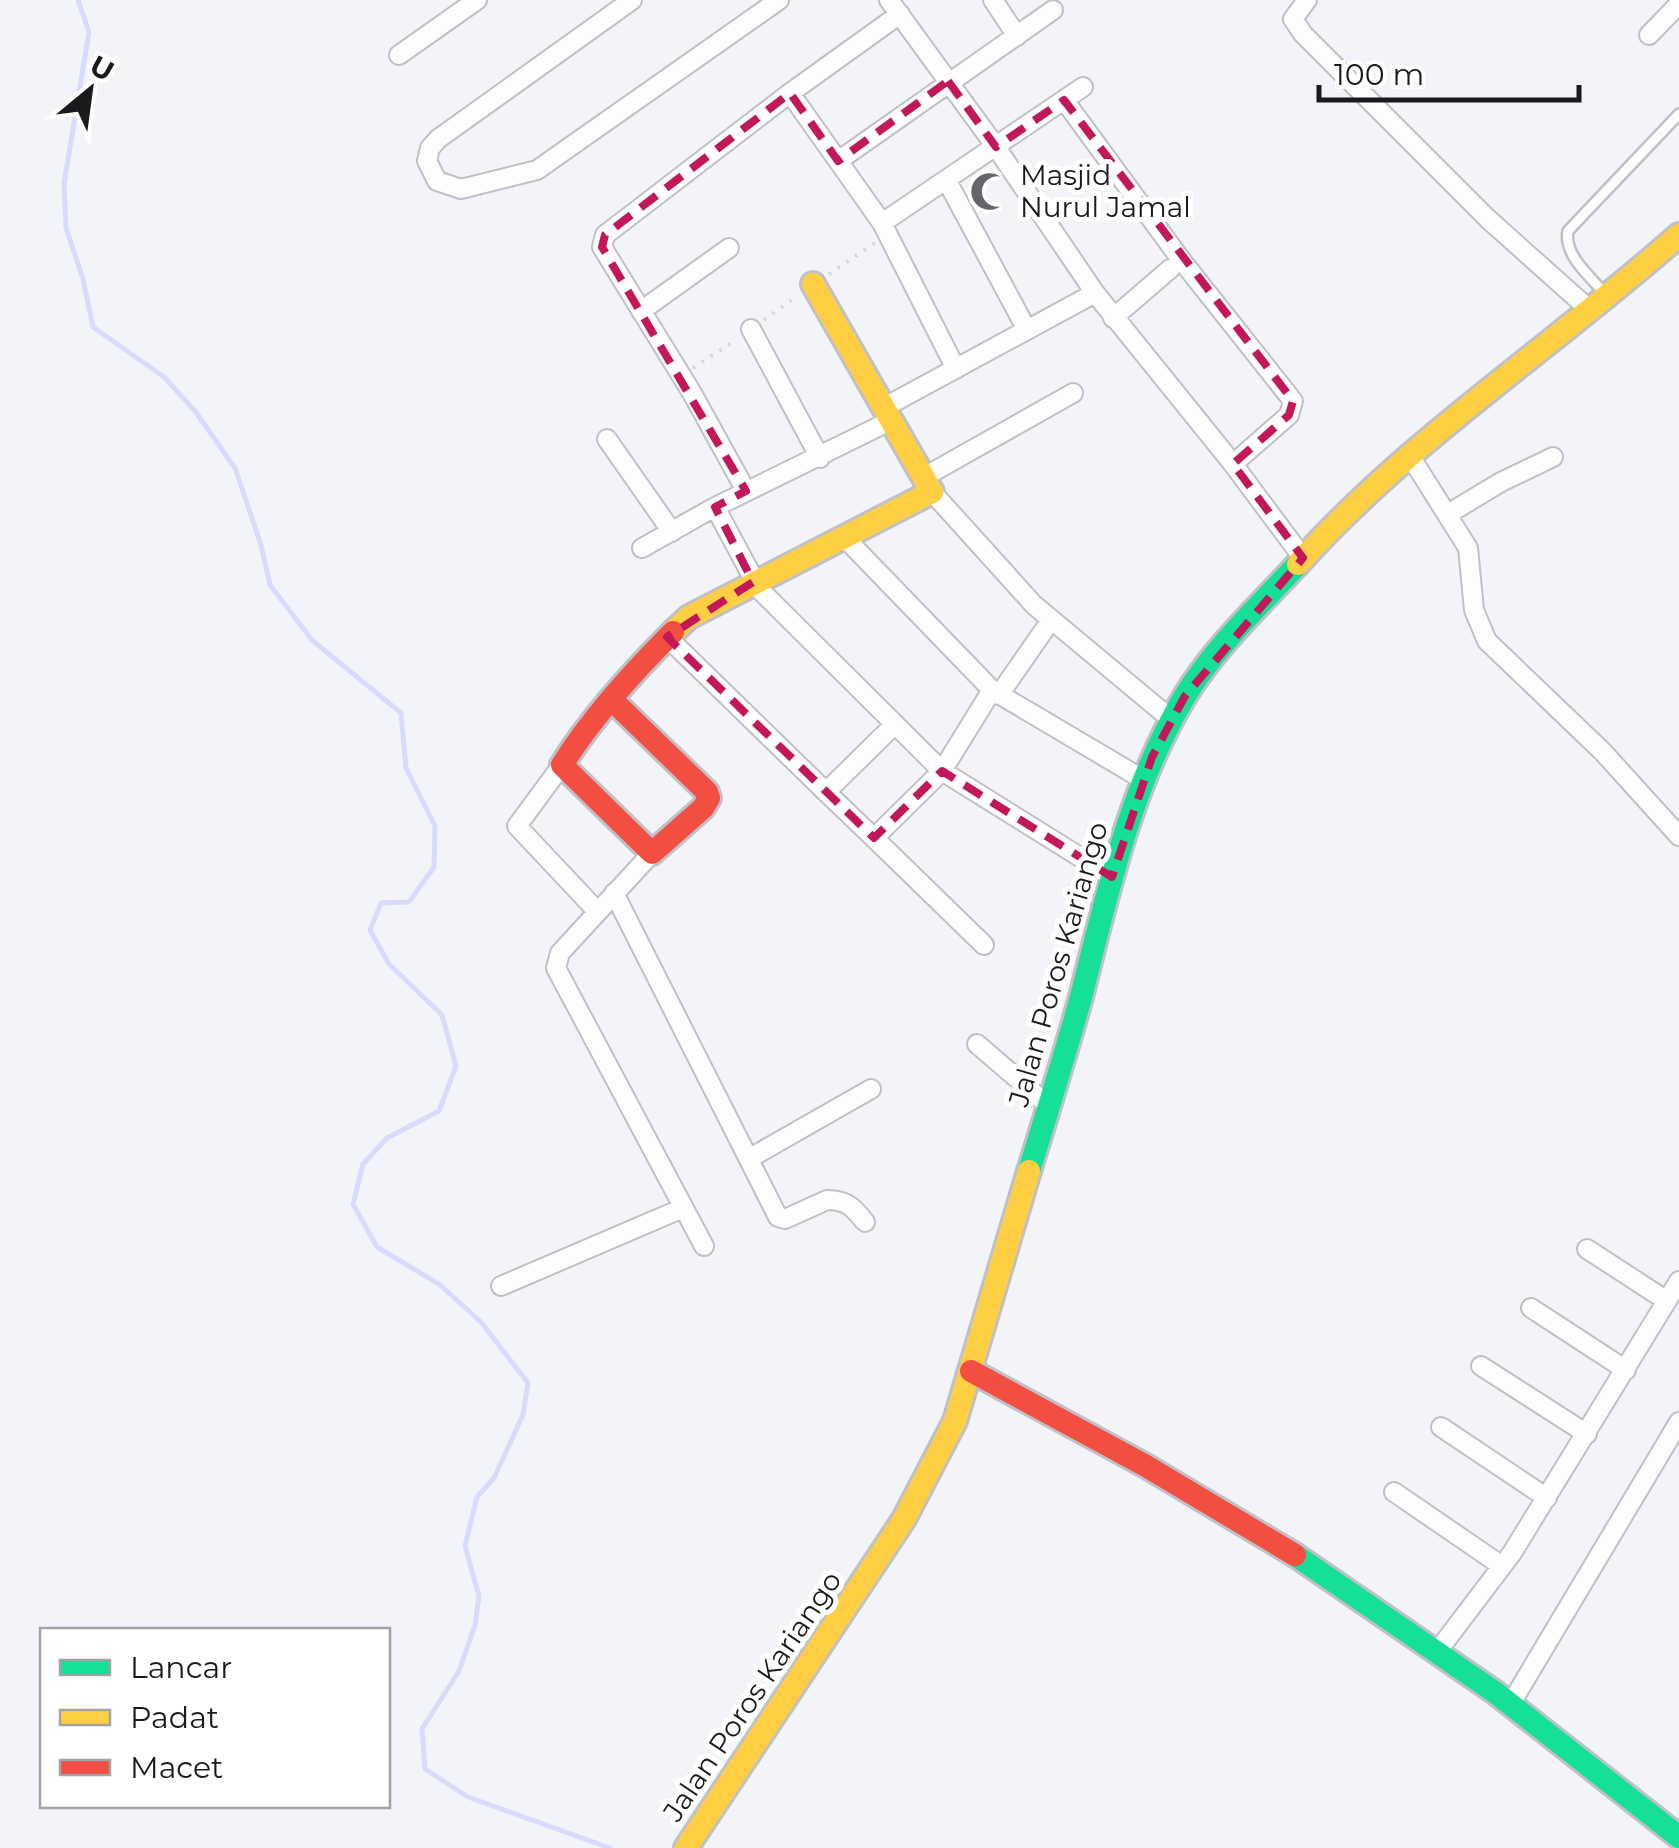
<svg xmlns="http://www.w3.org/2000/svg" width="1679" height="1848" viewBox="0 0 1679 1848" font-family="Montserrat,sans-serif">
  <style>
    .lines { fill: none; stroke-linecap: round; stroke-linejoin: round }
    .stream { stroke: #d8dbfc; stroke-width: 5 }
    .lane-casing { stroke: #c0c1c6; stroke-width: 14 }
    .street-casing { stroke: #c0c1c6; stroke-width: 22 }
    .fast-casing { stroke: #c0c1c6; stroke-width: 28 }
    .slow-casing { stroke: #c0c1c6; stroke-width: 28 }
    .jam-casing { stroke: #c0c1c6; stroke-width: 28 }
    .path { stroke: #d6d6d9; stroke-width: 4; stroke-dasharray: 2.5 8; stroke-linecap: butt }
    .lane { stroke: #fdfdfe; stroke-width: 9 }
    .street { stroke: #fdfdfe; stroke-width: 18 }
    .fast { stroke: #16e098; stroke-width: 22 }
    .slow { stroke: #ffcf43; stroke-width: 22 }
    .jam { stroke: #f24e42; stroke-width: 22 }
    .marked { fill: none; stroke: #c2185b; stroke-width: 8; stroke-dasharray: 20 12; stroke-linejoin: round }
    .labels { text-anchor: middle; stroke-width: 10; stroke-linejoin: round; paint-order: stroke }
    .poi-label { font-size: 28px; fill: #19191e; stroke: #fff; text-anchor: start }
    .street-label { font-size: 28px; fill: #19191e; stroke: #fff }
  </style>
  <rect width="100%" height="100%" fill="#f3f4fa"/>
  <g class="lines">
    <!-- stream -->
    <path class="stream" d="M78,0L89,32L64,184L66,228L83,279L93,327L164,377L195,411L235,468L261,545L270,585L312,640L401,713L406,768L435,826L434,867L409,902L381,903L370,930L389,964L442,1015L456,1066L439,1111L387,1138L363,1164L353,1204L377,1247L439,1284L481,1322L528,1383L523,1415L494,1478L477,1497L465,1546L479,1596L475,1625L459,1671L422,1729L425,1769L468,1797L610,1848"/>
    <defs>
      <path id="lane" d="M1608,297C1593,279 1563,256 1568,231L1679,114"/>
      <path id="street" d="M632,0L438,139L430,148L427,161L437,181L461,189L537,170L779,0
        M889,0L996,147L1095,293L1233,464L1303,558
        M993,0L1017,36
        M1307,0L1293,19L1303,34L1488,219L1591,311
        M1649,35L1679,4
        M399,55L477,0
        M790,93L882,223L956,369
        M1064,100L1182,261L1293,401L1289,415L1233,464
        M838,161L1053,10
        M947,181L1027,330
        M882,223L1083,87
        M641,311L729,248
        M1113,318L1170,269
        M751,329L820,458
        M885,407L1095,293
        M607,439L672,532
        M1410,456L1468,548L1474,610L1487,641L1603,752L1679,836
        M924,477L1073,393
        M746,491L692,393L602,247L605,235L790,93L900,14
        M932,492L1034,605L1172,720
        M715,507L892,420
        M1448,514L1501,482L1553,457
        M642,548L715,507L759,589L942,771L1112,877
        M667,637L826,792L895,724
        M992,690L1144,780
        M999,695L1051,620
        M562,765L517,826L597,911
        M826,792L874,838L942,771L992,690L846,539
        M874,838L984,945
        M652,853L560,953L556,968L704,1246
        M614,893L778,1217L785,1219L827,1200C847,1200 853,1207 865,1222
        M977,1044L1049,1106
        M750,1158L871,1089
        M1587,1249L1667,1301
        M501,1286L683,1208
        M1531,1308L1626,1370
        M1481,1366L1587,1434
        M1441,1427L1547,1498
        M1394,1492L1502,1566
        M1437,1652L1512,1553L1679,1281
        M1510,1705L1679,1422"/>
      <path id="fast" d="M1029,1171C1047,1113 1065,1055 1081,997C1107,895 1130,787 1185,696C1215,647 1259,606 1298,564
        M1295,1555L1496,1693L1679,1837"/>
      <path id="slow" d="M1298,564C1410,439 1554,346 1679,235
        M673,632L689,617L932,492L813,284
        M686,1848L904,1519L955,1421L1029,1171"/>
      <path id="jam" d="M612,700L707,792L709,798L703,808L652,853L562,765C592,717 633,672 673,632
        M971,1371L1146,1466L1295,1555"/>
    </defs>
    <!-- lane casing -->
    <use href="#lane" class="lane-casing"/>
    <!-- street casing -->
    <use href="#street" class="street-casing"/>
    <!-- fast casing -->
    <use href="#fast" class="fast-casing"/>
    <!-- slow casing -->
    <use href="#slow" class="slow-casing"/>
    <!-- jam casing -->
    <use href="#jam" class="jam-casing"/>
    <!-- path -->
    <path class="path" d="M829,274L875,243
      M764,320L797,296
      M693,368L736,340"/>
    <!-- lane -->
    <use href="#lane" class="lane"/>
    <!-- street -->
    <use href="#street" class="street"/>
    <!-- fast -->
    <use href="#fast" class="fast"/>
    <!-- slow -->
    <use href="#slow" class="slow"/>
    <!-- jam -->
    <use href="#jam" class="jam"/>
  </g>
  <!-- marked area -->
  <path class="marked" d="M948,81L996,147L1064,100L1293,401L1289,415L1233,464L1303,558L1185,696L1152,757L1112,877L942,771L874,838L667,637L753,582L715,507L746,491L602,247L605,235L790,93L838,161Z"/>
  <!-- icons -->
  <defs>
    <symbol id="mosque-bare" viewBox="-9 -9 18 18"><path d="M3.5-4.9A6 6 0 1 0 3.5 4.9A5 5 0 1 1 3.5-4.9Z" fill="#65666b" stroke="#fff" stroke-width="2.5" paint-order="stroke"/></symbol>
  </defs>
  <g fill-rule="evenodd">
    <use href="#mosque-bare" x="962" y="164" width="55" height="55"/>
  </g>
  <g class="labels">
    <!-- poi labels -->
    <g class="poi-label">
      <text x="1020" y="185">Masjid<tspan x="1020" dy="32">Nurul Jamal</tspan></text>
    </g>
    <!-- street labels -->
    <g class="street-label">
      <text transform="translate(1058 964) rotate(-74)" y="10">Jalan Poros Kariango</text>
      <text transform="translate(752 1696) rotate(-56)" y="10">Jalan Poros Kariango</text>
    </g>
  </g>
  <!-- legend -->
  <rect x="40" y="1628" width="350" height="180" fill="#ffffff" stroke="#a3a3a5" stroke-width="2.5"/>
  <rect x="60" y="1660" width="50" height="15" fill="#16e098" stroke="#a3a3a5" stroke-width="2.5"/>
  <text x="130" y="1678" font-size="30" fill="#19191e">Lancar</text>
  <rect x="60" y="1710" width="50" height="15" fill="#ffcf43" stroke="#a3a3a5" stroke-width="2.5"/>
  <text x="130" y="1728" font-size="30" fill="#19191e">Padat</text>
  <rect x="60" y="1760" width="50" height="15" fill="#f24e42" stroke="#a3a3a5" stroke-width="2.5"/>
  <text x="130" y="1778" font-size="30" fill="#19191e">Macet</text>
  <!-- north arrow -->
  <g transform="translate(90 90) rotate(29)" stroke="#ffffff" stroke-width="8" paint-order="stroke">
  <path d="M0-8L18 38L0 25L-18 38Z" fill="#19191e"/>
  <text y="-15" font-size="28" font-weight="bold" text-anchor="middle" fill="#19191e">U</text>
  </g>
  <!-- scale -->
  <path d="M1319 85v15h260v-15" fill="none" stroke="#19191e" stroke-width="5"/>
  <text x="1334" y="85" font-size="30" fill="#19191e" stroke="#ffffff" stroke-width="8" paint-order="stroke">100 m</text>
</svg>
